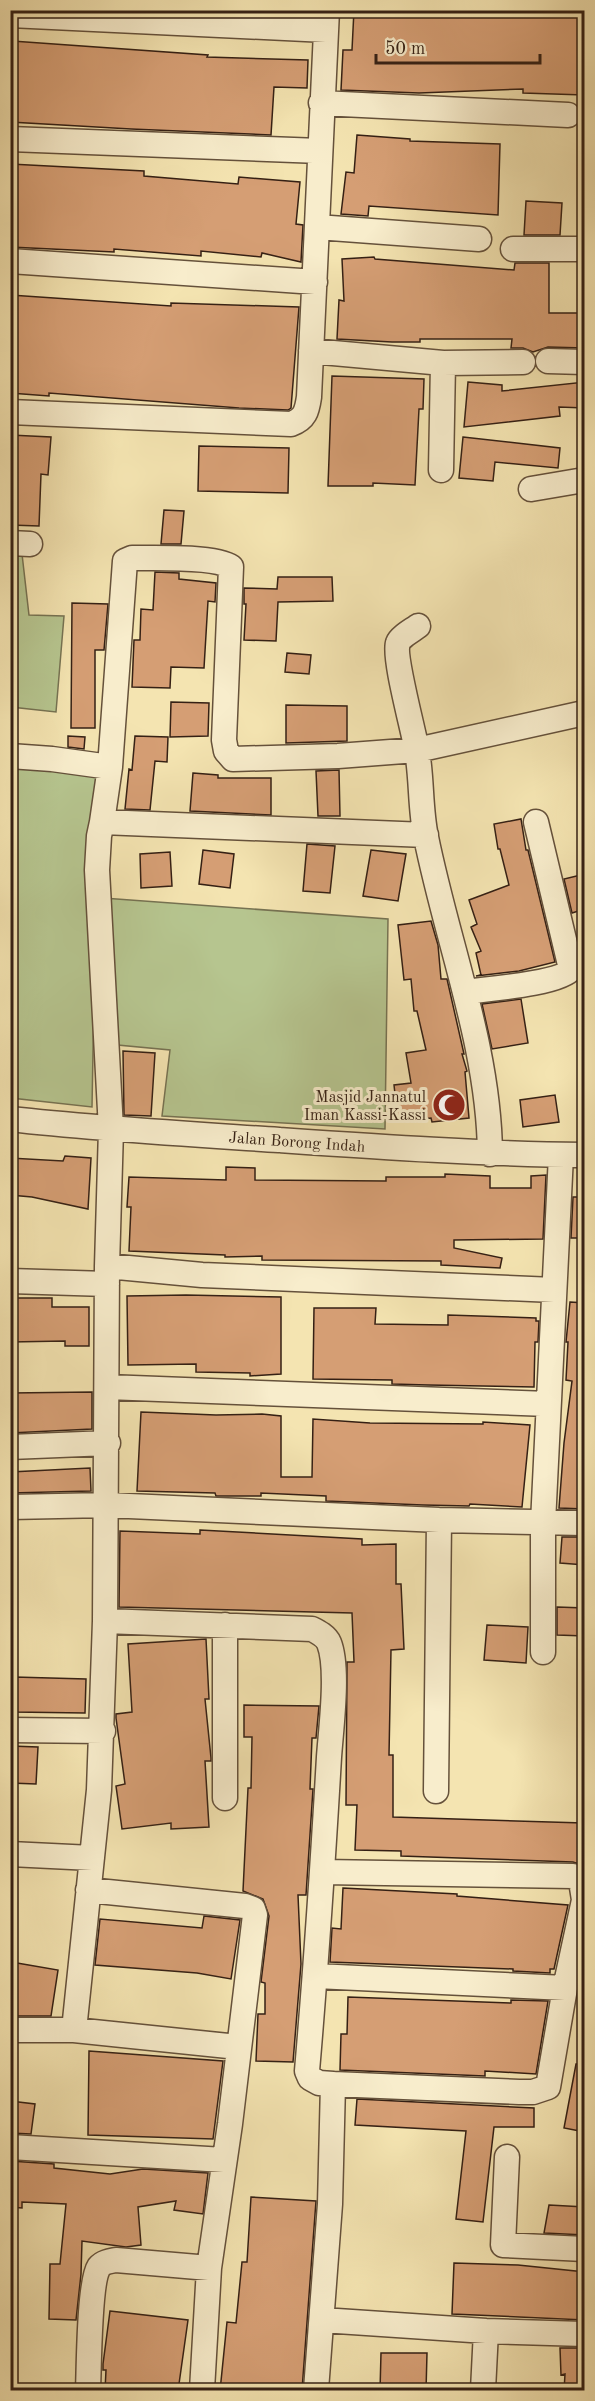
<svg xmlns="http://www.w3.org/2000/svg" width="595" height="2401" viewBox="0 0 595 2401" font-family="'Old Standard TT',serif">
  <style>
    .green { fill: #b6c58f; stroke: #767252; stroke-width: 1.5 }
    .building { fill: #d59e74; stroke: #352014; stroke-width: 1.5 }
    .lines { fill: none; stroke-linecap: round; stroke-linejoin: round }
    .street-casing { stroke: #65513b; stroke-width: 27 }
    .street { stroke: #f8edcc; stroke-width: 24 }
    .labels { text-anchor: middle; stroke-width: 6; stroke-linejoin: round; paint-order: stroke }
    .poi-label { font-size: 16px; fill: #352014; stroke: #f8edcc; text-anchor: end }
    .street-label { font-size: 16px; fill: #352014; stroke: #f8edcc }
  </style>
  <rect width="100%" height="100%" fill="#f4e4b1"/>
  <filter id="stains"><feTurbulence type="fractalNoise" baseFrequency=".00333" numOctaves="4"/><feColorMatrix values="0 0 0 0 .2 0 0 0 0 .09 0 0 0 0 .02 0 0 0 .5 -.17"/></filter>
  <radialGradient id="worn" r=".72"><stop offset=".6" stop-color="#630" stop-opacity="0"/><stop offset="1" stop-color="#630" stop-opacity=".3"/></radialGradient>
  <!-- green -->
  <path class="green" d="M11,554H22L29,615L64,616L56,712L11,707Z
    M10,763L98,774L92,1107L11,1098Z
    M103,898L388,919L385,1129L162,1116L170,1050L107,1044Z"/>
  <!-- building -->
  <path class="building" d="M354,10H492L584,14V95L523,93V89L419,93L341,90L343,50H352Z
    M12,41L208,55L207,57L308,60L307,88L274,87L271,135L131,129L10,122Z
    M357,135L410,139V141L500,144L498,215L369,206L368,216L341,214L346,172L354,173Z
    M10,164L144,171V176L238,184L239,177L300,182L296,224L303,225L301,262L262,253L261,257L201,251V256L114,249V252L10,247Z
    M526,201L562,203L560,235H524Z
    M374,257L375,259L514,270L515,263H549V313H585V348L548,347L533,352L523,348H511L512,339H420V342H392L337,339L339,300L344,301L342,259Z
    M10,295L171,306V303L299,307L291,408L288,410L239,408L49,393V396L10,393Z
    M332,376L424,379L423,409H419L415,485L373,483V486H328Z
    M468,382L502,385V391L585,382V408L559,407L560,416L464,427Z
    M10,435L51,437L48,475L41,474L39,526L10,525Z
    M463,437L560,448L558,468L495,462L493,481L459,478Z
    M199,446L289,448L288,493L198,491Z
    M164,510L184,511L181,544H161Z
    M155,572L179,573V579L216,583L215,602L208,601L204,668L171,667L170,688L132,687L134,640H140L141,609L153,610Z
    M278,577H332L333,601L278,602L276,641L244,640L246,604H244V588L277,589Z
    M72,603L108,604L104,650H95V728H71Z
    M287,653L311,655L309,674L285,672Z
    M171,702L209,703L208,736L170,737Z
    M286,705L347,706V741L286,743Z
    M68,736L85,737L84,749L68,747Z
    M135,736L168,737L167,762L155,761L150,810L125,809L129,769L132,770Z
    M339,770L340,816H318L316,771Z
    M193,773L218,775V778H271V815L190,811Z
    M521,819L526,850H528L555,962L519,971L476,976L481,975L476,953L481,951L471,927L477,924L469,900L509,885L500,849H498L494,824Z
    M307,844L335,846L330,893L303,891Z
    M203,850L234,854L230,888L199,884Z
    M371,850L406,854L398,901L363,896Z
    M170,852L172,886L141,888L140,854Z
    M585,874V909L572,913L564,879Z
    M431,921L438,945L441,979H447L464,1054H462L467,1071L465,1072L469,1118L432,1122L431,1118L398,1121L394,1085L411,1083L406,1053L426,1050L417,1011H414L411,979L404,980L398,925Z
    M521,999L528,1043L492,1049L482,1004Z
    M123,1051L155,1053L151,1116L124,1115Z
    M555,1095L559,1122L523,1127L520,1100Z
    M65,1156L91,1158L88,1209L32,1197L10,1195V1158L63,1161Z
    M226,1167L255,1168V1180L386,1181V1177H445V1174L490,1176V1188H531V1176L546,1175L543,1239L454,1240V1248L502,1258L500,1268L441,1265V1261L262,1260V1256L225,1257V1255L129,1251L131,1207H127L129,1177L226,1180Z
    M573,1197H585V1238H571Z
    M186,1295L281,1297V1374L250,1376V1373L196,1372V1364L128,1365L127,1296Z
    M10,1298H52V1307H89V1346H65V1341L10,1342Z
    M570,1302L585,1303V1509L559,1508L564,1443L572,1381L566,1380L568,1342H566Z
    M314,1308H376L375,1324L448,1325V1315L536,1318V1321H539L538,1342H535L534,1387L428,1385L392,1384V1380L313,1379Z
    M92,1392V1429L10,1433V1393Z
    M141,1412L216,1415L262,1414L281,1416V1477H312L313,1419L370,1423L483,1424V1422L530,1425L522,1507L470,1504L469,1506L423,1505L326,1501V1496L261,1493V1496H216L215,1493L137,1491Z
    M90,1468L91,1491L10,1493V1472Z
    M200,1530L362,1539V1545L396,1544V1584H401L404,1649L391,1650L389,1755H393V1817L583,1823L582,1865L573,1862L401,1856V1851L355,1850L357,1805H346L347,1662H354L352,1613L119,1607L120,1531L200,1534Z
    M562,1537H585V1565L560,1563Z
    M557,1607L585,1608V1636L557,1635Z
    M487,1625L528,1627L526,1663L484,1660Z
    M206,1639L209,1699H205L211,1758V1761H205L209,1827L171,1829V1823L122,1829L116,1786L125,1784L116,1718V1714L132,1712L128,1644Z
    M14,1677L86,1679L85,1713L13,1712Z
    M244,1705L319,1706L316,1738H312L310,1789H313L306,1895H298L301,1964L293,2062L256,2061L258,2014H265V1983L261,1982L269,1916L263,1899L243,1891L248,1788H251L252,1737H244Z
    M10,1746L38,1747L36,1784L10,1783Z
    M343,1888L457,1894V1896L568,1905L554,1969H550V1973L513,1971V1969L330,1962L332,1928L341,1929Z
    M204,1916L240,1920L231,1979L197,1973L95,1965L100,1919L202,1928Z
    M17,1963L58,1970L51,2016H10Z
    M348,1997L511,2003V2000L548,2001L536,2074L485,2071V2076L340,2070L341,2034H347Z
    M89,2051L223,2061L213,2139L88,2135Z
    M576,2064H585V2132L564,2128Z
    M357,2099L534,2108V2127H494L483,2222L456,2219L466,2131L355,2125Z
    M10,2101L35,2104L31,2134L10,2133Z
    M10,2161L54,2164V2168L110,2174L143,2169L208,2173L203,2214L174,2210L176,2201L138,2207L141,2245L126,2247L82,2241L81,2274L76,2320L49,2319L50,2264H60L66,2204L22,2202V2208L10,2207Z
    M251,2197L316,2201L302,2390L286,2388V2391H220L227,2322L236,2323L242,2262H247Z
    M549,2205L585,2207V2235L544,2233Z
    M454,2263L518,2265L585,2272V2320L452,2314Z
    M110,2311L188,2320L178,2391H105L106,2370H103V2364Z
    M560,2348H585V2391H564L565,2374L561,2375Z
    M381,2353H427L426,2391H380Z"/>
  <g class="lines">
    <defs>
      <path id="street" d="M10,15L326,30
        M321,103L568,115
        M10,139L320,151
        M317,227L479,239
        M513,249H584
        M10,261L315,282
        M311,351L443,363L523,362
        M548,361L584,362
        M10,412L291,424C305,419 307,411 309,397L327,10
        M441,470L443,363
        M531,489L584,480
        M10,543L30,544
        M418,626C413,630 400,637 398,643C393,656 414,732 417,751C422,779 420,809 426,837C447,942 489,1046 490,1154
        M10,756L52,759L110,767
        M102,822L99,836L97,870L111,1129L107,1266L105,1621L312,1629C318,1632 326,1636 329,1643C339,1668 331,1728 329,1757C323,1861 316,1966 307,2071L310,2078L319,2083L333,2084L330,2204L316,2390
        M426,835L102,822L110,767L125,561L132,558C154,558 216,556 231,567L224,740L226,751L233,759L338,756L417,750L584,713
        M465,992C485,989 560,984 571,969L536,822
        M10,1119C100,1129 189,1134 279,1140C381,1147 482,1154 584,1155
        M107,1266L202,1275L554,1290
        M10,1281L107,1284
        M107,1387L548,1404
        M10,1447L108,1443
        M10,1507L107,1505L439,1520L584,1523
        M105,1621L99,1790L74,2030L238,2047
        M225,1625V1798
        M543,1652V1523L561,1155
        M10,1730L103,1731
        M436,1791L439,1520
        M10,1854L92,1858
        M323,1872L573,1876L581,1881L584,1900L565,1988L548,2087L533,2092H519L333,2084
        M88,1890L245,1906L253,1909L255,1915L230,2124L209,2268L202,2390
        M316,1976L565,1988
        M10,2030H74
        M10,2147L224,2160
        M507,2157L503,2245L584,2249
        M322,2320L486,2331L584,2334
        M88,2390C89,2369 89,2282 99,2267C103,2262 111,2261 116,2260L209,2268
        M483,2390L486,2331"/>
    </defs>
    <!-- street casing -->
    <use href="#street" class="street-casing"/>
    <!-- street -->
    <use href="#street" class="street"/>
  </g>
  <!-- icons -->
  <defs>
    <symbol id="mosque-disc" viewBox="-11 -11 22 22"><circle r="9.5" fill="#8f2418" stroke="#f8edcc"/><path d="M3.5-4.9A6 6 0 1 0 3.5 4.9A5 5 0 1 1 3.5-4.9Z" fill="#fff"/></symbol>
  </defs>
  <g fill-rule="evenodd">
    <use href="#mosque-disc" x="430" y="1086" width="38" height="38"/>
  </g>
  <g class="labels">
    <!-- poi labels -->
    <g class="poi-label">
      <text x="426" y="1102">Masjid Jannatul<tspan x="426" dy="18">Iman Kassi-Kassi</tspan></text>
    </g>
    <!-- street labels -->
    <g class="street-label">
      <text transform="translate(297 1141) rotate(4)" y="6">Jalan Borong Indah</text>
    </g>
  </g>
  <!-- margin -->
  <rect width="595" height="2401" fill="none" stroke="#f4e4b1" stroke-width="36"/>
  <rect x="12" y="12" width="571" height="2377" fill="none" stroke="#352014" stroke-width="3"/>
  <rect x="18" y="18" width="559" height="2365" fill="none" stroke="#352014" stroke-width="1.5"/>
  <!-- scale -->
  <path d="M376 54v9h164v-9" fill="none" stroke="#352014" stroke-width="3"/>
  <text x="385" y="54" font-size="18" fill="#352014" stroke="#f8edcc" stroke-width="4.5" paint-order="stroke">50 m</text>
  <rect width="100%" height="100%" filter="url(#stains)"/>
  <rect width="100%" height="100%" fill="url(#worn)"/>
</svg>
